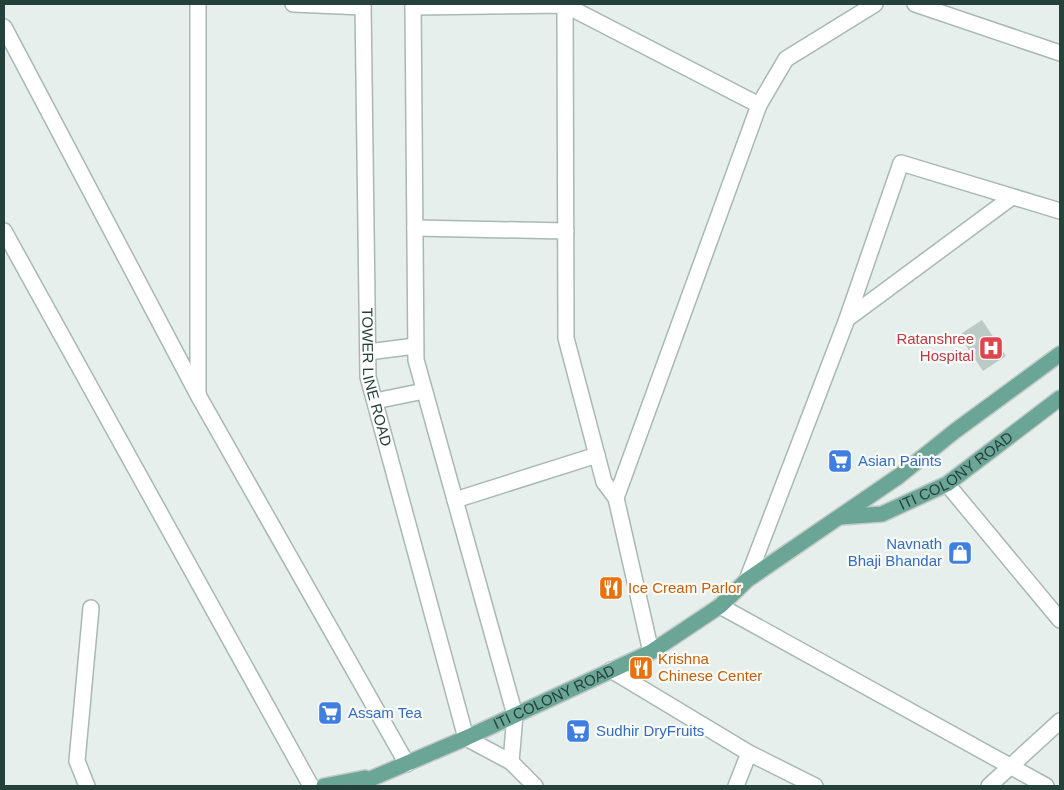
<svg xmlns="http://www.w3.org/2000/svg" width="1064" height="790" viewBox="0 0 1064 790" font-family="Arial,sans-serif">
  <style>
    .building { fill: #bbcac4 }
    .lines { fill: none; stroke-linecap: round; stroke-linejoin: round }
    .minor-casing { stroke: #a8b8b2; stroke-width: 18 }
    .major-casing { stroke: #c2cac8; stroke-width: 18 }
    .minor { stroke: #fff; stroke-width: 15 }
    .major { stroke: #6aa596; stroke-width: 15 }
    .labels { text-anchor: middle; stroke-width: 4.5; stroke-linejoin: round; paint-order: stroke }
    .health-label { font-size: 15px; fill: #be3a42; stroke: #f7fbf9; text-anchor: end }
    .street-label { font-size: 15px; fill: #24423a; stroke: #f7fbf9 }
    .shop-label { font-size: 15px; fill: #366cbe; stroke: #f7fbf9; text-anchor: start }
    .food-label { font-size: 15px; fill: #c56008; stroke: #f7fbf9; text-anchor: start }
  </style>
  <rect width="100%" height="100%" fill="#e6efeb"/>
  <!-- building -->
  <path class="building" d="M982,320L1006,356L983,371L959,335Z"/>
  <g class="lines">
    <defs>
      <g id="minor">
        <path d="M198,4V394"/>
        <path d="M293,4L363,7"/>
        <path id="s1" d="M363,4L368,377L466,738L511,762L535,786"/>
        <path d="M413,4L416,360L515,715L511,762"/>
        <path d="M565,4L566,338L604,482L616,498"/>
        <path d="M915,4L1060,53"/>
        <path d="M413,7L565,5L759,105"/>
        <path d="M4,27L198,395L407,764"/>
        <path d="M415,228L566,231"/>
        <path d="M4,231L311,786"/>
        <path d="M847,319L1012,197"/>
        <path d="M368,352L415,346"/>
        <path d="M375,401L424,391"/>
        <path d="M947,484L1060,620"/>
        <path d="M455,500L597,455"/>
        <path d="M747,580L847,319L901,163L1060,211"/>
        <path d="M720,606L1046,786"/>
        <path d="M651,652L616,498L759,105L786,59L875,4"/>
        <path d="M611,670L749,753L815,786"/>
        <path d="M87,786L77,761L91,608"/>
        <path d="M736,786L749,753"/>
        <path d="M989,786L1060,721"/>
      </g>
      <g id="major">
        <path id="s2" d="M840,517L882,514L947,484L1060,398"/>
        <path d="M324,786L365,778"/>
        <path id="s3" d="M354,786L466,738L651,652L720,606L747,580L899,476L955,431L1060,354"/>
      </g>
    </defs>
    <!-- minor casing -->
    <use href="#minor" class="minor-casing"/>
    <!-- major casing -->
    <use href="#major" class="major-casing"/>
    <!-- minor -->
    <use href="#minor" class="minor"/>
    <!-- major -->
    <use href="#major" class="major"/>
  </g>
  <!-- icons -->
  <defs>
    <symbol id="hospital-square" viewBox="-11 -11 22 22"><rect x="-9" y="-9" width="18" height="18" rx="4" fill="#e0444e" stroke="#f7fbf9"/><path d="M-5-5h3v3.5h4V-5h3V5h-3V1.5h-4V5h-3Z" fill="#fff"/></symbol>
    <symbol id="supermarket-square" viewBox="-11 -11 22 22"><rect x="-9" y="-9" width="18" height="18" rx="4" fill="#3f7fe0" stroke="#f7fbf9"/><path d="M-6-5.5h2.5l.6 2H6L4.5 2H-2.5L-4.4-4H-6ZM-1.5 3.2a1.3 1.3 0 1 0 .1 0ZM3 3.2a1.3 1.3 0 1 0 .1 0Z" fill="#fff"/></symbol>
    <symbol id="shop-square" viewBox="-11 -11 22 22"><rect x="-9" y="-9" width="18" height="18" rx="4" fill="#3f7fe0" stroke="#f7fbf9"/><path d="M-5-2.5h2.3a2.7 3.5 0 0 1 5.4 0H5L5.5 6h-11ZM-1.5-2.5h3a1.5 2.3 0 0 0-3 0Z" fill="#fff"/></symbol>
    <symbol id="restaurant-square" viewBox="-11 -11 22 22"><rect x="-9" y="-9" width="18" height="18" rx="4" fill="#e8710a" stroke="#f7fbf9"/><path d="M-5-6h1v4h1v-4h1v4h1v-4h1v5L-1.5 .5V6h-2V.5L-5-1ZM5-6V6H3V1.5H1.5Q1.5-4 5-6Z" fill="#fff"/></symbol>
  </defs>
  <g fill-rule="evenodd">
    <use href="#hospital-square" x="977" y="334" width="28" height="28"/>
    <use href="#supermarket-square" x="826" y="447" width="28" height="28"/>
    <use href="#shop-square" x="946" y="539" width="28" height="28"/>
    <use href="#restaurant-square" x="597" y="574" width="28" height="28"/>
    <use href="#restaurant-square" x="627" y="654" width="28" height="28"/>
    <use href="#supermarket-square" x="316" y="699" width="28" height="28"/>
    <use href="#supermarket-square" x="564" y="717" width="28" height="28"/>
  </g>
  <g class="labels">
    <!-- health labels -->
    <g class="health-label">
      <text x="974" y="344">Ratanshree<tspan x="974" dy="17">Hospital</tspan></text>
    </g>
    <!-- street labels -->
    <g class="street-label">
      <text dy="5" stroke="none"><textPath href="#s1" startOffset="374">TOWER LINE ROAD</textPath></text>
      <text dy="5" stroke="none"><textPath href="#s2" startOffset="128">ITI COLONY ROAD</textPath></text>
      <text dy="5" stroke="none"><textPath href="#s3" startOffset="219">ITI COLONY ROAD</textPath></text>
    </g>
    <!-- shop labels -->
    <g class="shop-label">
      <text x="858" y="466">Asian Paints</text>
      <text x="942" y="549" text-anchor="end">Navnath<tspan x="942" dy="17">Bhaji Bhandar</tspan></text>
      <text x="348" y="718">Assam Tea</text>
      <text x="596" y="736">Sudhir DryFruits</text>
    </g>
    <!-- food labels -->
    <g class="food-label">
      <text x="628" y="593">Ice Cream Parlor</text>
      <text x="658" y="664">Krishna<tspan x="658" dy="17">Chinese Center</tspan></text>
    </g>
  </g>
  <!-- border -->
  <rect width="1064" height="790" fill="none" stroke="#24423a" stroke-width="10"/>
</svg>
